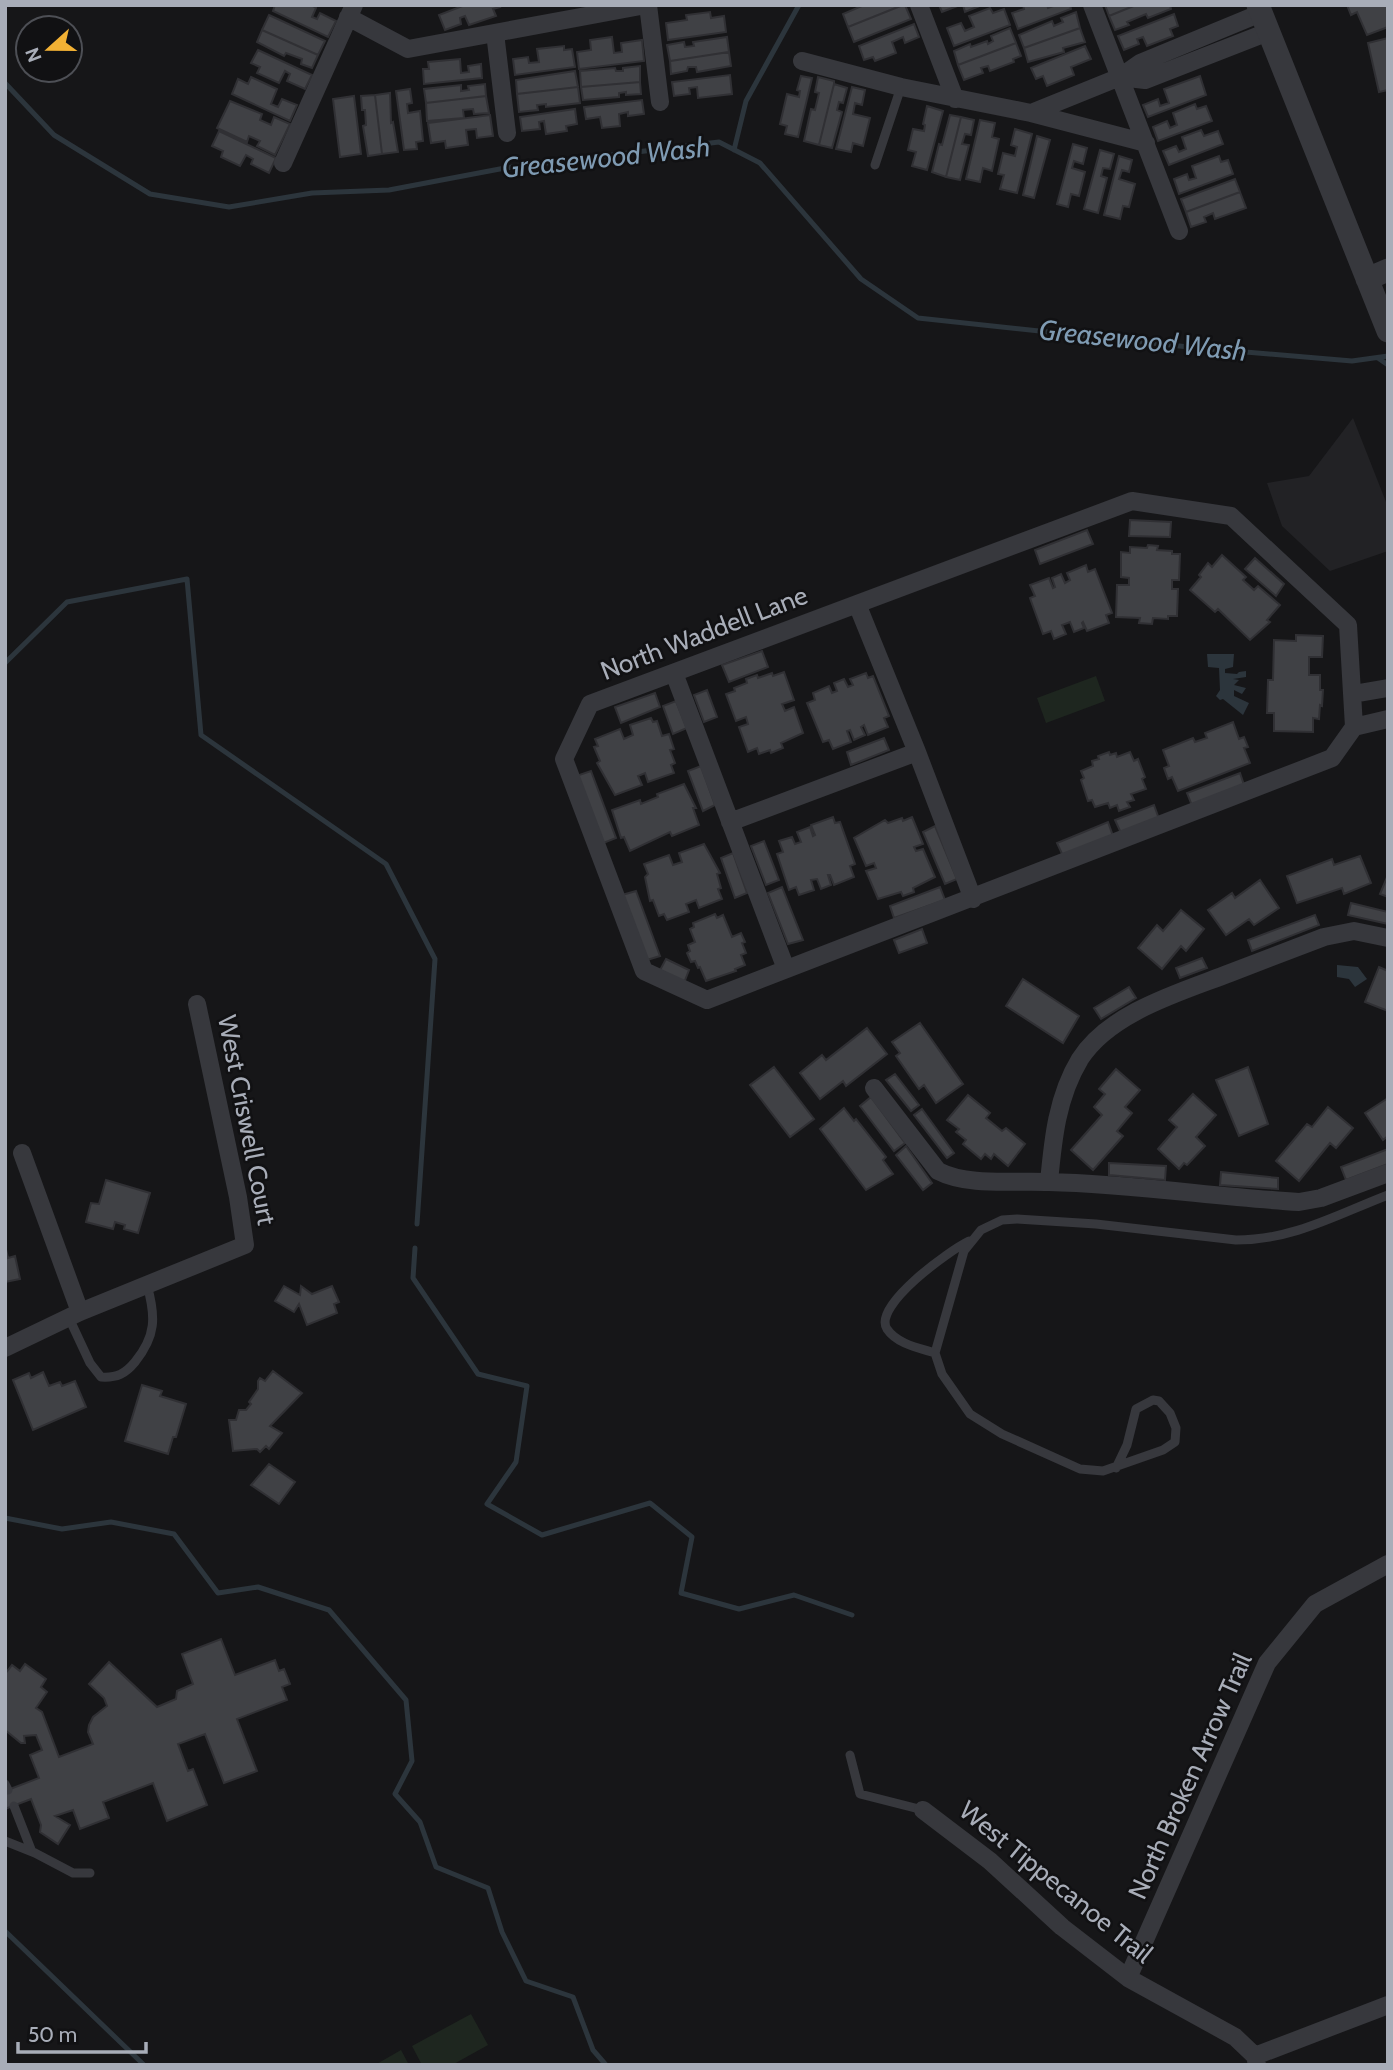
<svg xmlns="http://www.w3.org/2000/svg" width="1393" height="2070" viewBox="0 0 1393 2070" font-family="Cabin,sans-serif">
  <style>
    .built { fill: #222225 }
    .green { fill: #1e261f }
    .water { fill: #2c353c }
    .lines { fill: none; stroke-linecap: round; stroke-linejoin: round }
    .stream { stroke: #2c353c; stroke-width: 5 }
    .building { fill: #404145; stroke: #303034; stroke-width: 2 }
    .service { stroke: #37383d; stroke-width: 9 }
    .minor { stroke: #37383d; stroke-width: 18 }
    .tertiary { stroke: #37383d; stroke-width: 23 }
    .labels { text-anchor: middle; stroke-width: 5; stroke-linejoin: round; paint-order: stroke }
    .street-label { font-size: 26px; fill: #a8adb8; stroke: #111113 }
    .water-label { font-size: 28px; font-style: italic; fill: #7f9bb3; stroke: #111113 }
  </style>
  <rect width="100%" height="100%" fill="#161618"/>
  <!-- built -->
  <path class="built" d="M1353,418L1388,507V551L1330,571L1282,526L1267,483L1309,476Z"/>
  <!-- green -->
  <path class="green" d="M1096,676L1105,701L1046,723L1037,698Z
    M471,2014L488,2045L452,2065H422L412,2046Z
    M401,2050L409,2065H375Z"/>
  <!-- water -->
  <path class="water" d="M1207,654H1234L1233,667L1225,669V673L1237,674L1239,672L1246,671V677L1233,679L1239,680L1234,685L1246,688L1242,694L1234,690V696L1249,703L1243,715L1223,699L1220,700L1216,696L1220,690L1219,668L1208,667Z
    M1337,965L1358,967L1367,979L1355,987L1349,979L1337,977Z"/>
  <g class="lines">
    <!-- stream -->
    <path class="stream" d="M5,83L54,135L150,194L229,207L312,193L389,190L505,168L719,142L760,163L861,279L918,318L1198,348L1352,361L1388,356
      M734,150L746,101L799,5
      M1378,358L1388,365
      M5,663L67,602L187,579L201,735L386,864L435,959L417,1224
      M415,1248L413,1278L478,1374L527,1386L516,1462L487,1504L542,1535L650,1503L692,1537L681,1593L739,1609L794,1595L852,1615
      M5,1518L62,1529L111,1522L174,1534L218,1593L258,1587L329,1610L406,1700L412,1761L395,1794L420,1822L436,1867L488,1888L502,1932L526,1981L573,1997L593,2050L606,2065
      M5,1931L144,2065"/>
  </g>
  <!-- building -->
  <path class="building" d="M275,5H311L316,8L312,17L317,19L320,13L336,21L328,37L273,11Z
    M465,5H499L500,7L493,9L496,16L469,25L465,16L460,18L461,24L445,30L439,15Z
    M864,5H903L848,27L843,14Z
    M903,5H905L911,19L854,42L848,27Z
    M939,5H960L942,12Z
    M963,5H982L965,12Z
    M1023,5H1047L1048,8L1056,5H1070L1071,9L1018,29L1012,13L1024,9Z
    M1105,5H1136L1109,16Z
    M1136,5H1170L1171,9L1148,18L1146,14L1127,22L1129,25L1115,30L1109,16Z
    M1347,5H1387L1388,27L1367,35L1357,12L1351,15Z
    M990,8L993,13L1004,9L1010,25L954,46L947,28L961,23L965,31L974,27L969,16Z
    M710,12L711,18L724,16L726,32L668,40L666,23L687,20L686,15Z
    M1076,12L1080,28L1024,48L1019,35L1052,21L1054,26L1063,22L1061,18Z
    M1174,14L1178,26L1170,29L1173,36L1147,46L1143,37L1137,39L1139,44L1124,50L1118,36Z
    M269,15L325,41L318,55L262,30Z
    M914,24L919,37L905,43L903,37L892,42L896,53L875,61L873,57L864,60L859,46Z
    M1010,28L1016,43L958,65L954,51L970,44L971,47L987,41L988,44L993,41L991,36Z
    M1080,28L1085,42L1063,48L1064,52L1028,62L1024,48Z
    M262,30L318,55L312,68L301,64L302,59L286,53L284,56L257,42Z
    M612,37L614,53L622,52L621,43L642,40L644,61L579,69L577,52L591,50L590,40Z
    M727,37L729,52L670,61L667,45L684,42L685,47L694,46L693,42Z
    M1388,38V90L1379,92L1368,43Z
    M1016,43L1021,56L1013,59L1014,62L990,71L988,66L981,68L983,73L964,80L958,65Z
    M564,46V50L572,49L575,67L515,75L513,59L528,57L529,63L539,62L537,49Z
    M1085,46L1091,59L1071,67L1074,75L1047,86L1043,76L1036,79L1031,68Z
    M258,50L312,75L305,89L287,81L290,74L285,71L279,83L257,73L260,67L251,63Z
    M729,52L731,66L697,72L696,67H688L687,71L671,74L670,61Z
    M460,59L461,73L469,72L468,66L481,64L482,78L424,84L423,69H429L428,62Z
    M640,66V82L581,87L580,71L615,68L616,71H623V68Z
    M575,71L578,87L517,94L516,80Z
    M730,75L732,94L698,98L697,87L689,88L690,94L674,96L672,82Z
    M801,76L812,78L798,137L785,134L787,126L780,124L787,94L799,97L800,91L797,90Z
    M1200,76L1206,95L1148,117L1143,105L1158,99L1160,106L1169,103L1164,89Z
    M251,77L277,89L271,104L278,107L282,99L297,105L290,121L232,94L238,79L248,84Z
    M818,77L834,81V84L819,145L804,141L811,109L815,110L819,93L815,92Z
    M640,82L641,94L626,95V92L619,93V97L583,100L581,87Z
    M485,84L486,96L426,103L424,89L461,85V91L469,90L468,86Z
    M834,84L847,88L843,103L839,102L837,110L842,112L832,148L819,145Z
    M578,87L580,103L546,107V104L537,105L538,110L519,112L517,94Z
    M852,87L865,90L862,105L855,103L853,114L870,118L863,146L853,143L851,152L836,149Z
    M410,89L412,103L407,104L408,113L420,111L423,141L416,142L417,149L404,150L396,91Z
    M390,93L391,123L393,122L398,152L382,154L375,95Z
    M375,95L382,154L368,156L363,126L366,125L365,110H362L361,96Z
    M354,96L361,154L340,157L333,99Z
    M486,96L489,113L474,114L473,109L463,110L464,118L427,121L426,103Z
    M642,100L644,114L628,116V112L619,114L620,126L602,128L600,117L586,119L584,107Z
    M230,101L262,114L260,120L271,125L274,117L290,124L275,155L257,146L260,141L249,136L247,142L217,128Z
    M1195,104L1197,109L1206,106L1212,121L1158,141L1153,127L1167,121L1170,128L1177,125L1173,113Z
    M927,106L943,111L927,170L912,166L916,152L908,150L913,129L924,131L925,125L923,124Z
    M575,109L577,124L566,126L567,131L546,134L544,121L539,122L540,129L522,131L520,117Z
    M490,115L493,136L477,138L476,129L466,130L468,145L446,148L445,141L431,143L428,123Z
    M950,115L961,117L946,177L932,172L939,144L942,145Z
    M961,117L974,120L971,135L965,134L962,144L969,145L960,180L946,177Z
    M980,120L995,123L992,137L999,139L992,171L983,168L980,182L966,179Z
    M1015,129L1032,134L1017,193L1000,189L1004,175L998,174L1003,153L1015,156L1017,147L1011,145Z
    M1201,130L1204,136L1218,131L1223,144L1169,165L1163,151L1176,146L1179,152L1186,149L1182,137Z
    M219,131L276,158L269,173L251,164L253,159L246,155L240,166L221,157L223,151L212,146Z
    M1037,136L1050,140L1034,198L1023,195Z
    M1073,144L1087,148L1083,164L1074,161L1072,168L1085,172L1079,196L1071,194L1068,207L1057,204Z
    M1100,150L1114,154L1110,169L1103,168L1101,176L1107,178L1098,213L1084,209Z
    M1119,156L1132,160L1129,172L1122,170L1119,179L1135,184L1129,207L1123,206L1120,219L1104,215Z
    M1219,156L1221,162L1228,160L1233,174L1179,194L1174,179L1187,174L1189,180L1196,178L1192,166Z
    M1235,179L1240,192L1186,212L1181,199Z
    M1240,192L1246,208L1215,219L1213,213L1204,217L1206,222L1191,227L1186,212Z
    M1130,520L1171,522L1170,537L1129,536Z
    M1087,530L1093,544L1040,564L1035,550Z
    M1148,545L1158,546L1157,550L1172,551V554H1180L1179,580H1172V589H1178L1177,616H1168V619L1153,618L1152,624L1139,623L1140,618L1116,617L1117,585H1129V578L1121,577V552L1130,553V547L1147,548Z
    M1222,555L1246,577L1243,580L1254,590L1258,586L1280,605L1267,620L1270,622L1250,640L1218,609L1215,612L1190,590L1201,577L1199,575L1208,563L1212,567Z
    M1255,558L1284,584L1276,596L1245,569Z
    M1086,565L1088,572L1095,569L1112,613L1106,615L1109,623L1087,631L1083,622L1082,623L1084,628L1074,632L1070,622L1062,625L1066,634L1054,639L1051,631L1043,634L1030,598L1035,596L1030,585L1049,578L1053,588L1055,587L1052,578L1061,574L1065,583L1070,580L1067,573Z
    M1296,635L1323,636L1322,657H1309V675H1320V690H1323L1322,706L1320,705L1319,719L1313,718V732L1274,731V713H1267L1268,680H1273L1274,640L1296,641Z
    M762,651L768,667L729,682L722,665Z
    M784,672L794,700L782,704L785,711L794,707L803,733L781,743L783,748L771,753L770,750L759,754L757,748L748,752L739,727L748,724L746,717L736,721L726,694L735,691L734,688L747,683L746,679L757,675L758,678L772,673L773,676Z
    M866,673L868,678L873,676L889,716L884,718L888,727L868,735L864,725L861,727L865,735L854,740L850,730L847,731L851,742L833,749L829,740L823,742L807,703L815,700L813,693L829,686L832,693L837,691L834,683L844,679L848,687L853,685L850,679Z
    M707,690L717,717L704,722L694,695Z
    M655,693L660,707L621,723L615,707Z
    M676,701L687,728L673,734L663,706Z
    M651,718L653,722L657,721L662,736L669,734L674,749L670,750L675,763L671,765L674,773L648,782L645,773L638,776L642,785L615,795L597,763L600,761L594,747L598,746L595,739L620,729L624,739L633,735L630,725Z
    M1233,722L1239,739L1244,737L1248,747L1244,748L1250,763L1178,791L1172,777L1168,779L1164,768L1169,766L1163,750L1193,738L1195,742L1207,738L1205,733Z
    M884,738L889,750L851,765L847,752Z
    M1109,752L1110,755L1116,753L1117,757L1130,752L1134,761L1138,759L1145,777L1142,779L1146,789L1131,794L1134,800L1127,802L1130,807L1119,811L1117,805L1110,808L1108,803L1095,807L1092,800L1088,801L1081,780L1084,778L1081,771L1093,766L1092,761L1099,759L1098,756Z
    M701,766L715,805L703,811L688,771Z
    M591,771L616,838L601,844L576,776Z
    M1240,773L1245,788L1193,808L1187,793Z
    M684,784L696,808H693L699,825L672,836L670,832L630,851L624,837L621,838L612,810L640,800L641,804L658,797L657,794Z
    M1154,805L1159,819L1121,833L1115,820Z
    M833,817L835,823L840,822L855,864L850,866L854,877L834,885L830,875H828L831,885L821,889L817,879L811,880L814,890L799,895L796,887L789,890L777,854L783,852L779,841L792,837L795,844L801,842L797,832L810,827L813,836L815,835L811,825Z
    M912,817L923,844L914,847L916,851L923,849L935,877L913,888L914,892L903,896L901,892L878,899L866,871L876,868L874,863L866,866L854,838L885,820L888,823L902,818L903,821Z
    M1108,822L1113,836L1063,856L1057,843Z
    M935,826L957,879L945,884L923,832Z
    M764,841L779,880L766,885L751,846Z
    M704,844L720,873L717,874L721,888L718,889L722,899L699,908L696,900L686,904L689,912L667,920L664,914L659,916L653,900L650,901L645,877L648,874L644,864L669,855L673,865L682,862L679,853Z
    M733,853L747,893L735,898L721,858Z
    M1360,856L1371,883L1344,894L1342,888L1297,903L1287,876L1332,859L1334,865Z
    M1388,875V897L1380,894Z
    M1260,880L1279,908L1254,925L1249,919L1226,935L1208,910L1232,893L1235,898Z
    M782,887L803,940L788,944L768,893Z
    M940,887L945,900L894,918L890,906Z
    M636,891L660,956L647,960L622,895Z
    M1351,903L1388,912V924L1348,915Z
    M1181,910L1204,929L1186,951L1181,946L1162,969L1138,948L1157,925L1163,931Z
    M715,914L717,918L723,915L732,937L741,933L745,942L742,943L746,953L741,955L745,965L735,969L736,971L706,981L700,967L698,968L695,961L691,962L687,953L690,951L688,945L695,942L690,929L694,927L693,923Z
    M1315,915L1319,925L1252,951L1248,940Z
    M922,929L927,943L899,953L894,940Z
    M1202,958L1207,968L1180,978L1176,968Z
    M666,959L689,970L684,983L659,972Z
    M1379,967L1388,971V1011L1365,1002Z
    M1023,979L1079,1016L1063,1043L1006,1006Z
    M1129,987L1136,998L1101,1019L1094,1008Z
    M920,1023L963,1084L936,1103L924,1085L919,1089L896,1056L900,1053L892,1042Z
    M867,1028L887,1054L846,1086L843,1081L820,1099L800,1073L822,1055L826,1060Z
    M774,1067L814,1119L790,1137L750,1085Z
    M1248,1067L1268,1124L1239,1136L1216,1080Z
    M1116,1069L1140,1090L1125,1107L1132,1113L1117,1131L1123,1136L1093,1170L1071,1150L1102,1115L1094,1107L1105,1094L1099,1089Z
    M895,1074L919,1105L911,1111L886,1080Z
    M1193,1094L1216,1115L1196,1137L1205,1146L1187,1165L1184,1163L1179,1169L1158,1149L1177,1127L1169,1120Z
    M968,1095L990,1113L986,1118L1002,1131L1006,1128L1025,1144L1008,1166L994,1154L991,1159L985,1154L981,1159L963,1144L966,1140L956,1132L959,1129L947,1120Z
    M871,1097L905,1143L894,1151L860,1106Z
    M1388,1098V1136L1383,1140L1365,1113Z
    M1328,1107L1353,1128L1336,1148L1330,1143L1299,1181L1276,1161L1307,1124L1312,1127Z
    M844,1108L854,1121L856,1119L886,1157L883,1160L893,1174L866,1190L820,1129Z
    M922,1109L954,1153L947,1158L914,1115Z
    M906,1146L932,1183L923,1190L896,1155Z
    M1388,1149V1164L1346,1180L1341,1167Z
    M1109,1163L1166,1166L1165,1180L1109,1175Z
    M1221,1172L1278,1178V1189L1220,1185Z
    M106,1180L150,1193L138,1233L124,1229L125,1225L115,1222L113,1229L86,1222L91,1203L99,1204Z
    M5,1245L8,1258L15,1256L20,1279L5,1282Z
    M284,1286L300,1295L301,1286L312,1294L332,1286L339,1302L334,1304L337,1313L307,1325L299,1304L294,1312L275,1301Z
    M273,1371L302,1393L270,1426L282,1433L269,1449L266,1446L260,1452L257,1449L233,1451L229,1420H236L239,1410H246L251,1404L249,1402L258,1389V1381L260,1378L265,1381Z
    M43,1372L49,1386L60,1382L62,1386L75,1381L86,1407L33,1430L13,1380L29,1373L31,1378Z
    M142,1385L162,1391L160,1396L186,1404L176,1437H173L168,1454L125,1441Z
    M269,1464L295,1482L279,1504L251,1485Z
    M221,1639L235,1675L275,1660L279,1671L284,1669L290,1684L282,1687L287,1700L237,1719L257,1771L224,1783L205,1734L178,1744L188,1771L193,1769L207,1805L167,1821L153,1783L103,1802L109,1818L80,1829L73,1810L55,1816L70,1825L58,1844L40,1832L41,1825L31,1799L5,1809V1791L39,1778L30,1755L42,1750L36,1735L24,1736L25,1743H21L5,1730V1674L12,1665L20,1671L25,1664L46,1679L41,1687L47,1692L36,1708L42,1712L59,1757L93,1744L88,1732L89,1725L93,1717L107,1706L104,1698L89,1684L109,1662L157,1707L176,1699L177,1691L193,1684L182,1654Z"/>
  <g class="lines">
    <!-- service -->
    <path class="service" d="M875,165L901,87
      M69,1318L90,1363L101,1377C117,1378 125,1374 135,1362C156,1336 156,1317 147,1285
      M935,1353C919,1348 897,1344 887,1329C872,1306 950,1250 969,1241
      M1116,1468L1127,1445L1136,1409L1153,1400L1159,1401L1170,1413L1176,1428L1175,1442L1163,1450L1103,1471L1080,1469L1002,1434L970,1414L942,1374L935,1353L964,1251L981,1230L1002,1220L1017,1219L1096,1224L1236,1240C1293,1240 1336,1215 1388,1195
      M850,1755L860,1794L923,1810
      M5,1784L8,1790
      M14,1806L32,1852
      M5,1841L35,1853L73,1873H90"/>
    <!-- minor -->
    <path class="minor" d="M648,5L660,102
      M919,5L955,99
      M1092,5L1179,231
      M1261,13L1140,63L1120,77L1145,80L1268,32
      M348,17L408,49L646,5
      M495,33L507,133
      M802,61L901,87L1031,113L1120,77
      M1031,113L1146,143
      M283,163L354,5
      M1132,501L1231,516L1348,625L1354,727L1332,758L707,1000L644,971L564,759L590,704Z
      M857,604L917,752
      M674,673L786,969
      M1353,694L1388,688
      M1354,727L1388,719
      M730,822L917,752L973,899
      M874,1088L938,1171C969,1187 1015,1180 1049,1182C1132,1184 1216,1197 1299,1202L1321,1198L1388,1173
      M22,1153L80,1312
      M1049,1182C1053,1139 1057,1097 1080,1059C1110,1012 1181,992 1230,973C1262,961 1293,949 1324,937L1354,931L1388,938
      M5,1348L80,1312L245,1245L238,1197L197,1004
      M923,1810L990,1861L1062,1927L1128,1978L1235,2037L1255,2056L1257,2065
      M1128,1978L1267,1663L1315,1604L1388,1564
      M1255,2056L1388,2005"/>
    <!-- tertiary -->
    <path class="tertiary" d="M1258,5L1388,331
      M1367,279L1388,270"/>
  </g>
  <g class="labels">
    <!-- street labels -->
    <g class="street-label">
      <text transform="translate(704 633) rotate(-21)" y="9">North Waddell Lane</text>
      <text transform="translate(247 1120) rotate(79)" y="9">West Criswell Court</text>
      <text transform="translate(1190 1776) rotate(-66)" y="9">North Broken Arrow Trail</text>
      <text transform="translate(1056 1882) rotate(39)" y="9">West Tippecanoe Trail</text>
    </g>
    <!-- water labels -->
    <g class="water-label">
      <text transform="translate(606 157) rotate(-6)" y="10">Greasewood Wash</text>
      <text transform="translate(1143 340) rotate(6)" y="10">Greasewood Wash</text>
    </g>
  </g>
  <!-- border -->
  <rect width="1393" height="2070" fill="none" stroke="#a8adb8" stroke-width="14"/>
  <!-- north arrow -->
  <g transform="translate(49 49) rotate(249)"><circle r="33" fill="#111113" stroke="#4d4f55" stroke-width="2"/>
  <path d="M0-5L12 26L0 18L-12 26Z" fill="#f2b134"/>
  <text y="-10" font-size="19" font-weight="bold" text-anchor="middle" fill="#a8adb8">N</text>
  </g>
  <!-- scale -->
  <path d="M18 2042v10h128v-10" fill="none" stroke="#a8adb8" stroke-width="3.5"/>
  <text x="28" y="2042" font-size="21" fill="#a8adb8" stroke="#111113" stroke-width="5" paint-order="stroke">50 m</text>
</svg>
